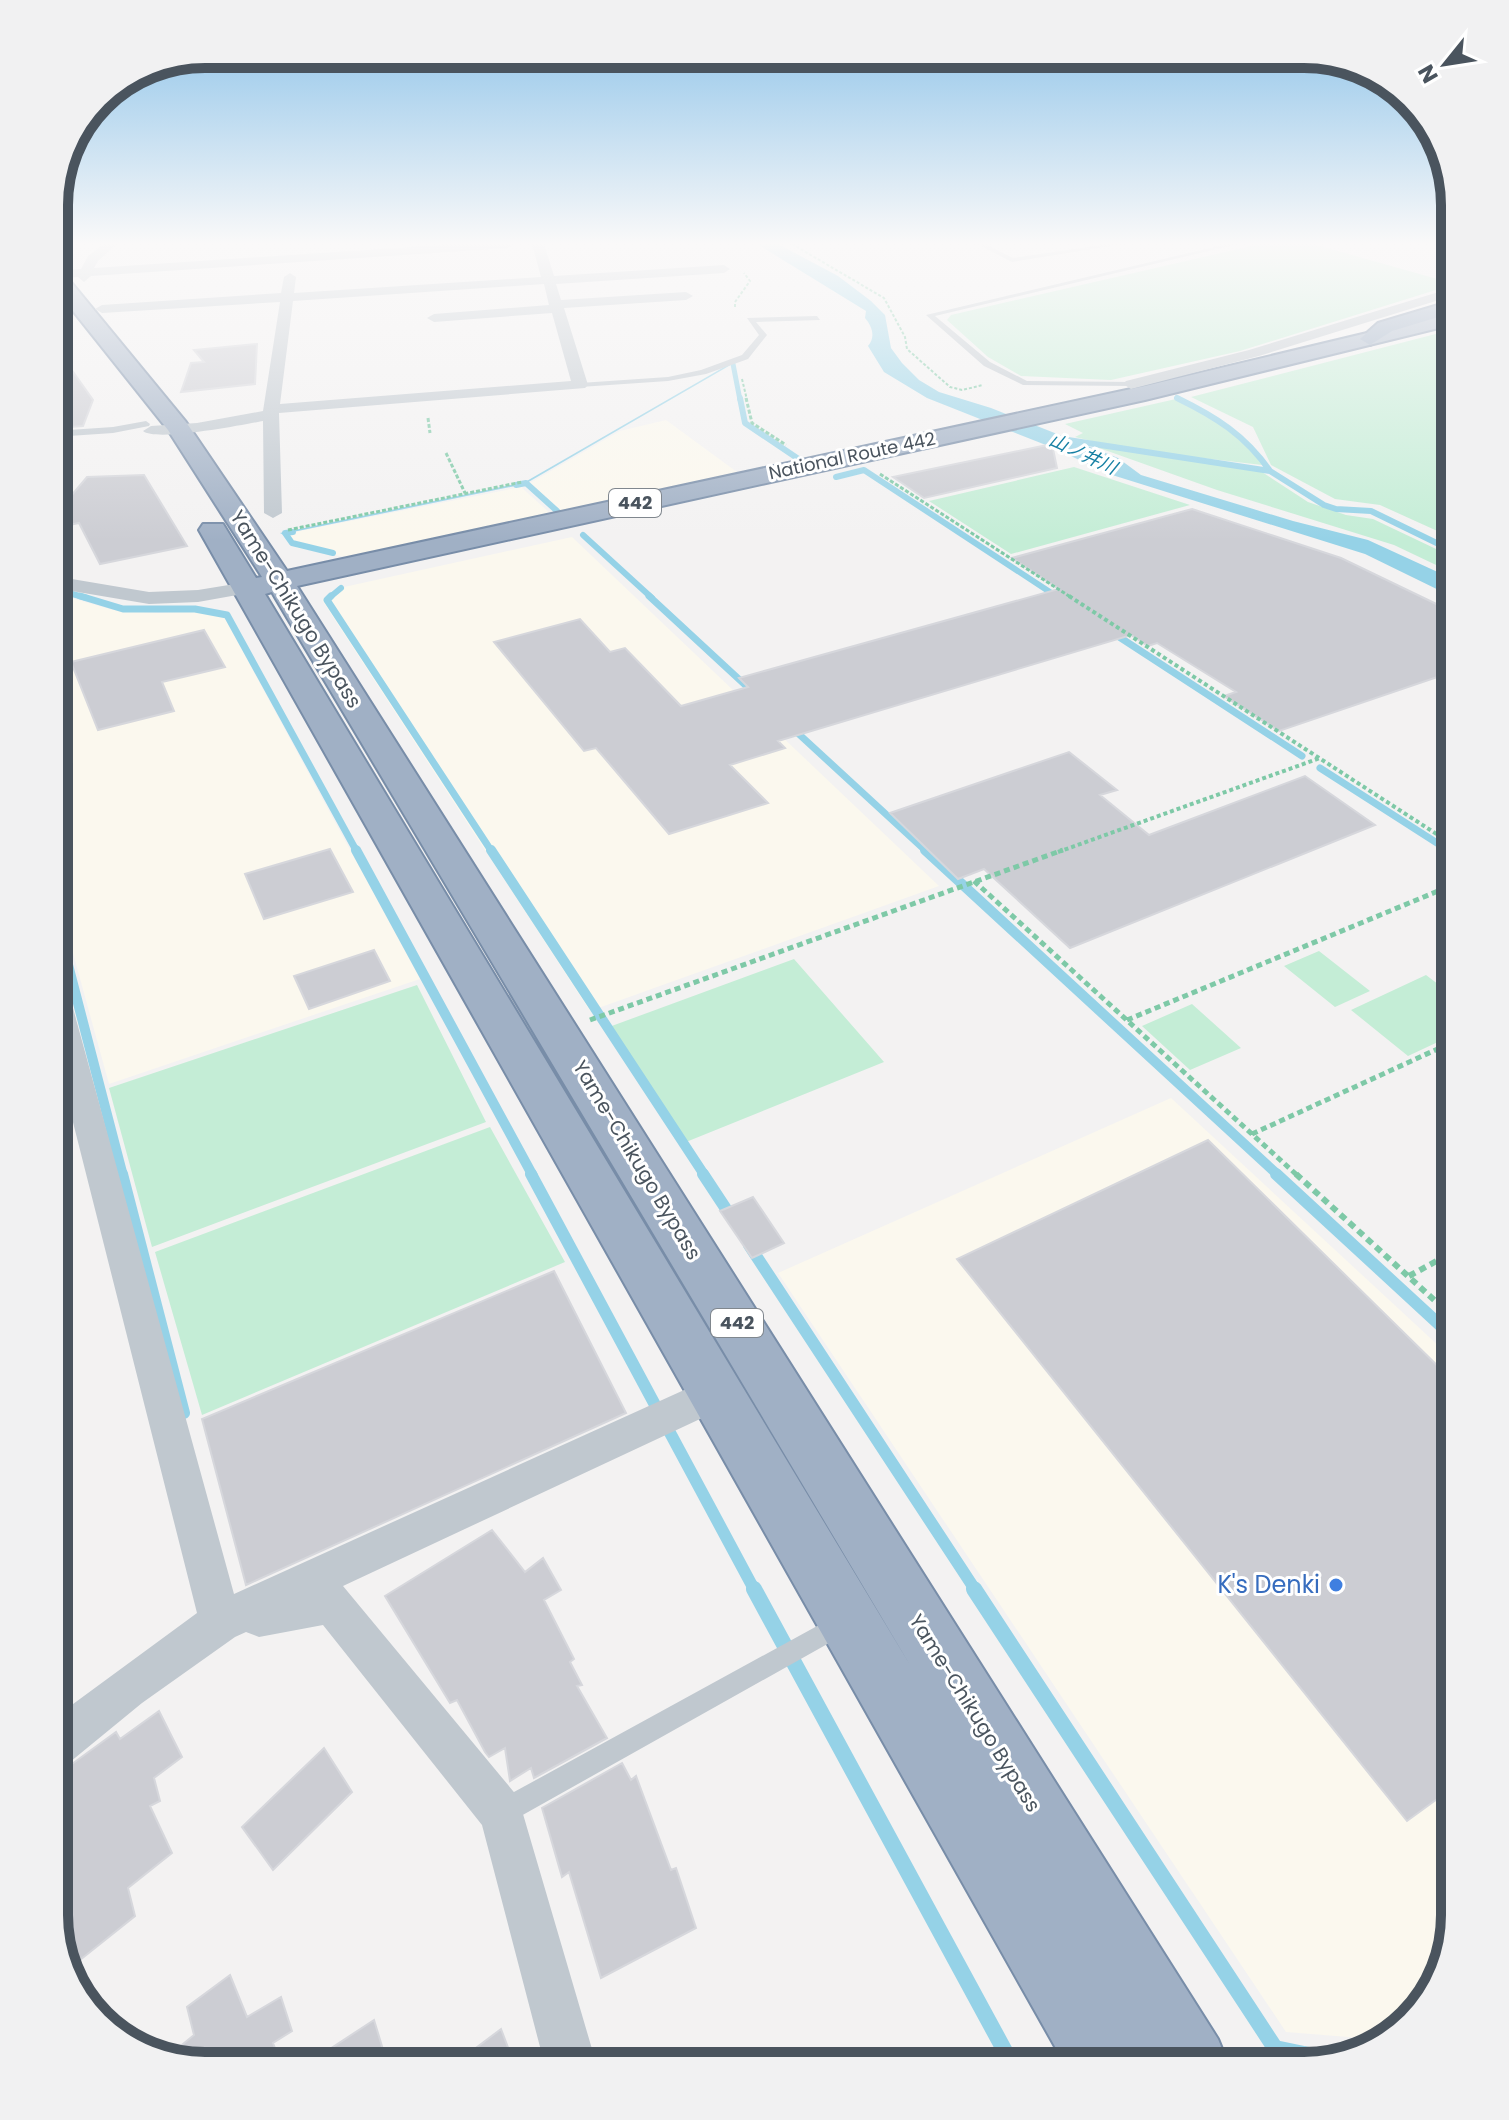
<svg xmlns="http://www.w3.org/2000/svg" width="1509" height="2120" viewBox="0 0 1509 2120" font-family="Poppins,'Noto Sans JP',sans-serif">
  <style>
    .commercial { fill: #fbf8ee }
    .green { fill: #c4edd6 }
    .water { fill: #95d2e7 }
    .lines { fill: none; stroke-linecap: round; stroke-linejoin: round }
    .stream-far5 { stroke: #95d2e7; stroke-width: 5 }
    .stream-far4 { stroke: #95d2e7; stroke-width: 6 }
    .stream-far3 { stroke: #95d2e7; stroke-width: 7 }
    .stream-far2 { stroke: #95d2e7; stroke-width: 10 }
    .stream-far1 { stroke: #95d2e7; stroke-width: 12 }
    .stream { stroke: #95d2e7; stroke-width: 16 }
    .building { fill: #cccdd3; stroke: #d6d7dc; stroke-width: 2 }
    .trunk-casing { stroke: #788da8; stroke-width: 4 }
    .motorway-casing { stroke: #788da8; stroke-width: 4 }
    .path-far4 { stroke: #7ec9a7; stroke-width: 2; stroke-dasharray: 3 2; stroke-linecap: butt }
    .path-far3 { stroke: #7ec9a7; stroke-width: 3; stroke-dasharray: 4 2; stroke-linecap: butt }
    .path-far2 { stroke: #7ec9a7; stroke-width: 4; stroke-dasharray: 4 3; stroke-linecap: butt }
    .path-far1 { stroke: #7ec9a7; stroke-width: 5; stroke-dasharray: 6 4; stroke-linecap: butt }
    .path { stroke: #7ec9a7; stroke-width: 6; stroke-dasharray: 7 5; stroke-linecap: butt }
    .service { fill: #c0c8cf; fill-rule: evenodd }
    .minor { fill: #c0c8cf; fill-rule: evenodd }
    .trunk { fill: #a0b0c5; fill-rule: evenodd }
    .motorway { fill: #8da2bc; fill-rule: evenodd }
    .shop-dot { fill: #3f7fe0; stroke: #fff; stroke-width: 3 }
    .labels { text-anchor: middle; stroke-width: 6; stroke-linejoin: round; paint-order: stroke }
    .far-water-label { font-size: 18px; font-style: italic; fill: #1780a4; stroke: #fff }
    .far-street-label { font-size: 18px; fill: #4a545e; stroke: #fff }
    .shield { fill: #fff; stroke: #80878e; stroke-width: 2 }
    .shield-label { font-size: 18px; font-weight: bold; fill: #4a545e }
    .street-label { font-size: 20px; fill: #4a545e; stroke: #fff }
    .near-shop-label { font-size: 24px; fill: #366cbe; stroke: #fff; text-anchor: end }
    .rim { fill: none; stroke: #4a545e; stroke-width: 10 }
  </style>
  <rect width="100%" height="100%" fill="#f3f2f2"/>
  <!-- commercial -->
  <path class="commercial" d="M666,420L741,475L562,511L530,483L620,431Z
    M521,487L551,514L351,558L297,548L285,534Z
    M572,537L939,886L590,1011L322,600L335,589Z
    M54,593L113,610L158,613L194,611L224,617L420,979L109,1084L54,884Z
    M1171,1098L1455,1361V1915L1435,1990L1386,2040L1286,2032L778,1273Z"/>
  <!-- green -->
  <path class="green" d="M1260,244H1313L1455,284L1240,351L1111,380L1021,376L988,357L947,320L951,315Z
    M1455,329V539L1380,505L1335,499L1271,465L1253,427L1191,397Z
    M1176,399C1209,415 1243,430 1262,465L1125,449L1075,437L1083,433L1065,424Z
    M1088,444L1262,472L1308,502L1346,515L1373,519L1455,558V574L1394,545L1217,490Z
    M1074,467L1190,505L1011,554L929,501Z
    M1319,951L1370,991L1335,1007L1284,966Z
    M794,959L884,1062L686,1142L609,1027Z
    M1426,975L1455,997V1034L1408,1056L1351,1010Z
    M417,985L486,1122L152,1247L109,1088Z
    M1192,1004L1241,1048L1190,1070L1142,1026Z
    M490,1127L565,1262L202,1415L155,1252Z"/>
  <!-- water -->
  <path class="water" d="M757,244H778L838,276L871,301L885,315L891,348L902,363L919,380L939,392L991,408L1118,458L1141,475L1293,521L1368,540L1455,580V598L1365,554L1109,474L1056,449L927,398L884,372L868,346C876,337 872,326 865,318L866,311Z
    M731,363H734L525,484L288,533V537L280,533L525,482Z"/>
  <g class="lines">
    <!-- stream-far5 -->
    <path class="stream-far5" d="M733,364L740,400
      M1177,398L1181,400"/>
    <!-- stream-far4 -->
    <path class="stream-far4" d="M740,398L745,423L800,460
      M1177,398C1216,417 1245,435 1270,471
      M1055,438L1270,471L1324,505L1336,509L1371,511L1455,552
      M836,477L864,470L1059,598
      M516,485L526,483L557,511
      M293,532L285,533L292,543L333,553
      M583,535L652,598
      M54,589L87,598
      M329,598L341,588"/>
    <!-- stream-far3 -->
    <path class="stream-far3" d="M80,596L123,609H195L227,615L357,852
      M331,596L327,600L492,852
      M649,596L756,695
      M1110,631L1302,756
      M789,725L927,852
      M1320,768L1451,852"/>
    <!-- stream-far2 -->
    <path class="stream-far2" d="M356,850L533,1176
      M491,850L705,1176
      M925,850L1279,1176
      M1447,850L1455,855
      M54,911L123,1176"/>
    <!-- stream-far1 -->
    <path class="stream-far1" d="M122,1174L184,1413
      M531,1174L755,1591
      M703,1174L732,1218
      M1276,1174L1455,1339
      M749,1245L976,1591"/>
    <!-- stream -->
    <path class="stream" d="M754,1589L1013,2066
      M974,1589L1275,2048L1328,2059"/>
  </g>
  <!-- building -->
  <path class="building" d="M257,344L255,384L181,392L191,363L204,362L194,350Z
    M54,345L93,400L83,426L54,428Z
    M1052,444L1057,468L924,498L893,477Z
    M144,475L187,546L100,564L79,523L54,528V516L87,477Z
    M1192,509L1341,558L1455,613V671L1279,731L1224,696L1236,692L1157,643L1148,646L1131,635L778,741L785,748L730,765L768,803L669,834L596,748L584,751L494,642L580,619L610,652L625,648L681,706L748,687L739,678L1059,589L1012,558Z
    M204,630L225,667L162,682L174,711L98,730L71,662Z
    M1069,752L1117,790L1100,795L1149,835L1305,776L1375,825L1070,948L984,869L958,879L890,813Z
    M330,849L353,892L264,919L245,874Z
    M374,950L390,981L309,1009L294,976Z
    M1208,1140L1455,1383V1786L1407,1821L957,1259Z
    M753,1197L784,1243L752,1258L720,1211Z
    M554,1271L626,1413L246,1585L202,1419Z
    M492,1530L525,1572L543,1558L561,1590L544,1600L574,1659L570,1662L582,1685L577,1686L607,1738L534,1778L531,1768L510,1781L505,1748L489,1757L485,1752L457,1700L450,1703L385,1596Z
    M159,1711L182,1757L154,1778L160,1801L150,1806L172,1853L128,1888L135,1916L75,1964L54,1915V1772L72,1764L116,1732L120,1739Z
    M324,1748L352,1792L273,1870L242,1827Z
    M622,1763L631,1780L636,1776L671,1870L676,1868L696,1928L601,1978L569,1872L562,1877L542,1808Z
    M230,1975L247,2017L281,1997L292,2031L273,2043L282,2066H196L167,2057L194,2035L187,2007Z
    M374,2020L388,2066H304Z
    M501,2029L515,2066H452Z"/>
  <g class="lines">
    <defs>
      <path id="trunk" d="M54,268L61,270L186,422L287,571L1145,386L1455,312V324L1145,400L297,586L1218,2039L1229,2066H1148L1142,2055L1146,2066H1066L199,530L203,524H223L256,578L262,577L168,430L54,287ZM272,592L276,599L910,1665L265,594Z"/>
      <path id="motorway" d="M1455,300V312L1392,331L1370,345L1360,339L1378,323Z"/>
    </defs>
    <!-- trunk casing -->
    <use href="#trunk" class="trunk-casing"/>
    <!-- motorway casing -->
    <use href="#motorway" class="motorway-casing"/>
    <!-- path-far4 -->
    <path class="path-far4" d="M792,244L884,298L905,337L907,349L950,387L962,390L983,385
      M735,307V302L750,281L744,273
      M742,379L747,400"/>
    <!-- path-far3 -->
    <path class="path-far3" d="M746,398L752,423L786,445
      M428,418L430,433
      M446,453L465,493
      M880,474L1072,598
      M288,530L522,482"/>
    <!-- path-far2 -->
    <path class="path-far2" d="M1069,596L1455,846
      M1058,852L1320,758"/>
    <!-- path-far1 -->
    <path class="path-far1" d="M974,881L1298,1176
      M590,1020L1063,850
      M1127,1020L1455,884
      M1252,1134L1455,1041"/>
    <!-- path -->
    <path class="path" d="M1296,1174L1455,1319
      M1409,1276L1455,1251"/>
    <!-- service -->
    <path class="service" d="M977,244H985L1013,258L1108,244H1123L1012,262Z
      M1227,244H1238L935,316L990,362L1027,381L1134,382L1131,386L1023,385L984,366L926,315Z
      M817,316L820,320L756,322L767,335L748,359L706,374L668,381L580,387L576,385L580,383L668,377L701,370L742,355L759,335L747,318Z
      M146,421L150,424L149,426L113,433L54,437V431L113,427Z
      M839,1614L847,1617L850,1625L847,1633L512,1821L503,1824L494,1821L491,1812L494,1803Z"/>
    <!-- minor -->
    <path class="minor" d="M104,244H117L98,261L94,268L457,244H514L508,248L91,276L84,282L78,277L54,279V271L81,269L88,256Z
      M532,244H544L554,276L724,265L730,269L724,273L556,284L561,300L686,292L693,296L686,300L564,308L588,385L585,388L279,413L282,513L273,518L264,513L263,421C242,425 156,442 143,431L151,426L197,423L263,411L280,302L102,313L95,309L102,305L281,293L284,277L290,273L296,277L294,293L541,277ZM544,284L549,305L434,314L427,318L434,322L552,313L571,381L280,404L293,301Z
      M1455,287V295L1259,356L1131,389L1123,384L1126,381L1249,350Z
      M54,576L149,592L198,590L247,582L257,588L254,592L198,602L149,604L54,588Z
      M54,980L64,983L68,990L234,1594L704,1381L717,1376L730,1381L736,1393L730,1405L343,1586L518,1797L597,2066H545L482,1825L323,1625L259,1637L246,1632L235,1637L142,1703L70,1762L54,1768V1718L197,1613L54,1047Z"/>
    <!-- trunk -->
    <use href="#trunk" class="trunk"/>
    <!-- motorway -->
    <use href="#motorway" class="motorway"/>
  </g>
  <!-- sky -->
  <linearGradient id="sky" x2="0" y2="1"><stop stop-color="#87c0e8"/><stop offset="0.45" stop-color="#faf9f9"/><stop offset="1" stop-color="#faf9f9" stop-opacity="0"/></linearGradient>
  <rect width="1509" height="541" fill="url(#sky)"/>
  <!-- markers -->
  <circle class="shop-dot" cx="1336" cy="1585" r="8"/>
  <g class="labels">
    <!-- far-water labels -->
    <g class="far-water-label">
      <text transform="translate(1083 454) rotate(25)" y="6">山ノ井川</text>
    </g>
    <!-- far-street labels -->
    <g class="far-street-label">
      <text transform="translate(852 456) rotate(-12)" y="6">National Route 442</text>
    </g>
    <!-- shield labels -->
    <g class="shield">
      <rect x="609" y="489" width="52" height="28" rx="6"/>
      <rect x="711" y="1309" width="52" height="28" rx="6"/>
    </g>
    <g class="shield-label">
      <text x="635" y="509">442</text>
      <text x="737" y="1329">442</text>
    </g>
    <!-- street labels -->
    <g class="street-label">
      <text transform="translate(296 609) rotate(58)" y="7">Yame-Chikugo Bypass</text>
      <text transform="translate(637 1160) rotate(59)" y="7">Yame-Chikugo Bypass</text>
      <text transform="translate(975 1713) rotate(58)" y="7">Yame-Chikugo Bypass</text>
    </g>
    <!-- near-shop labels -->
    <g class="near-shop-label">
      <text x="1320" y="1593">K's Denki</text>
    </g>
  </g>
  <!-- crop -->
  <path d="M0 0H1509V2120H0ZM205 68H1304A137 137 0 0 1 1441 205V1915A137 137 0 0 1 1304 2052H205A137 137 0 0 1 68 1915V205A137 137 0 0 1 205 68Z" fill="#f1f1f2" fill-rule="evenodd"/>
  <path class="rim" d="M205 68H1304A137 137 0 0 1 1441 205V1915A137 137 0 0 1 1304 2052H205A137 137 0 0 1 68 1915V205A137 137 0 0 1 205 68Z"/>
  <!-- north arrow -->
  <g transform="translate(1445 64) rotate(240)" stroke="#ffffff" stroke-width="6" paint-order="stroke">
  <path d="M0-6L14 30L0 20L-14 30Z" fill="#4a545e"/>
  <text y="-12" font-size="22" font-weight="bold" text-anchor="middle" fill="#4a545e">N</text>
  </g>
</svg>
